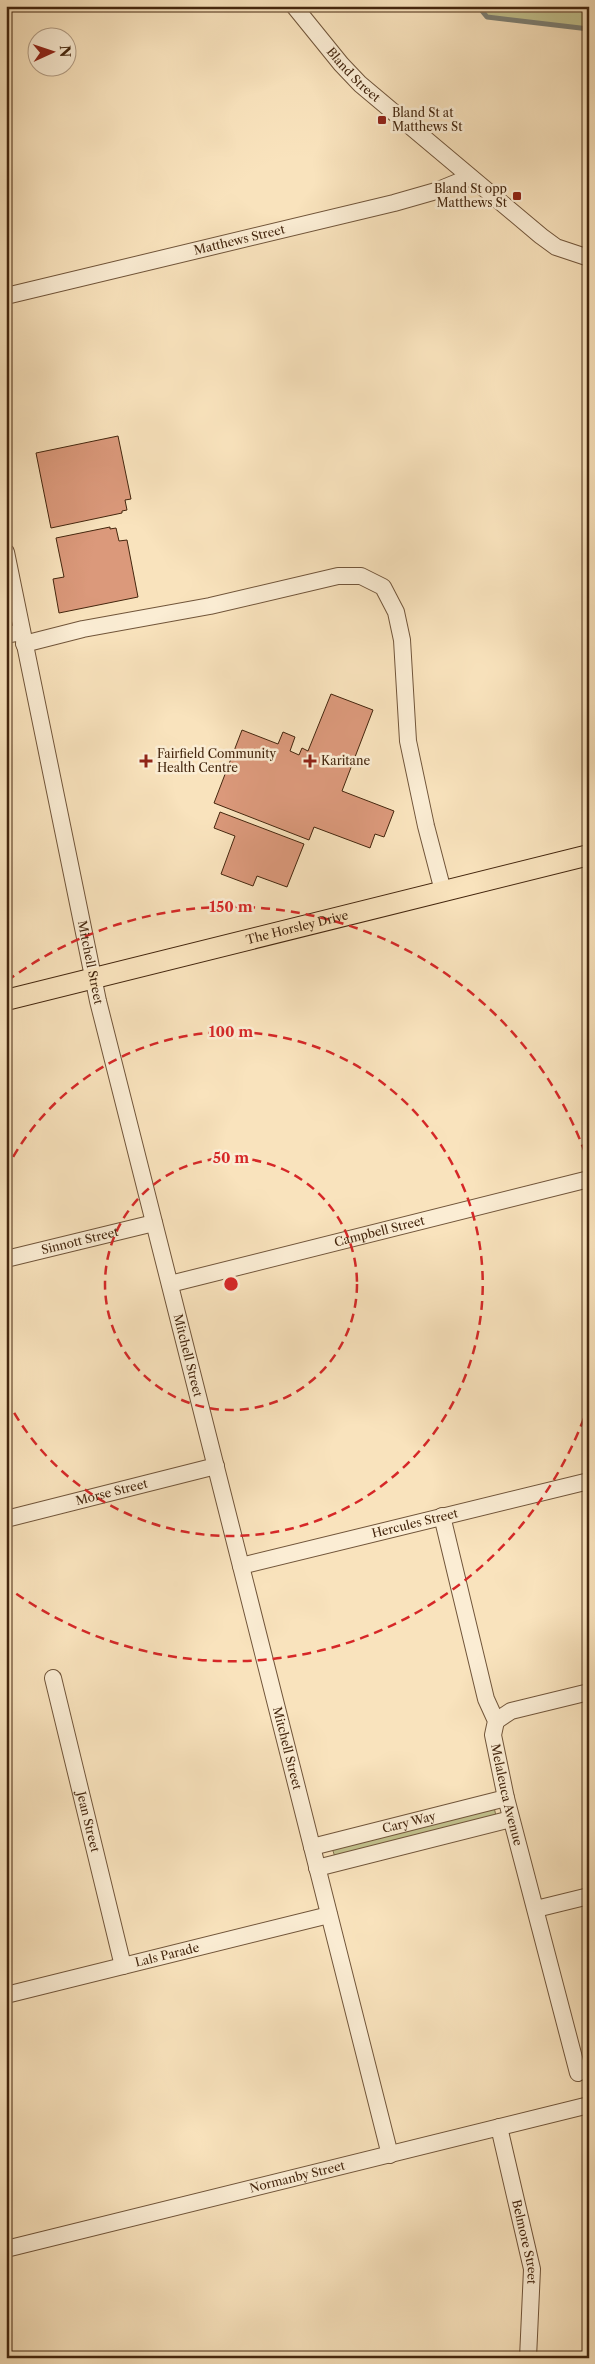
<svg xmlns="http://www.w3.org/2000/svg" width="595" height="2364" viewBox="0 0 595 2364" font-family="'Libre Caslon Text',serif">
  <style>
    .green { fill: #c2c28e; stroke: #83744e }
    .lines { fill: none; stroke-linecap: round; stroke-linejoin: round }
    .stream { stroke: #7c8075; stroke-width: 5 }
    .building { fill: #db997b; stroke: #44260e }
    .minor-casing { stroke: #71553a; stroke-width: 18 }
    .major-casing { stroke: #44260e; stroke-width: 22 }
    .minor { stroke: #fbedd4; stroke-width: 16 }
    .major { stroke: #f9e3bd; stroke-width: 20 }
    .ring { fill: none; stroke: #d62828; stroke-width: 2.5; stroke-dasharray: 9 6 }
    .poi-dot { fill: #8f2418; stroke: #fbedd4; stroke-width: 2 }
    .labels { text-anchor: middle; stroke-width: 5; stroke-linejoin: round; paint-order: stroke }
    .street-label { font-size: 12px; fill: #44260e; stroke: #fbedd4 }
    .poi-label { font-size: 12px; fill: #44260e; stroke: #fbedd4; text-anchor: start }
    .centre { fill: #d62828; stroke: #fbedd4; stroke-width: 2.5 }
    .ring-label { font-size: 15px; text-anchor: middle; font-weight: bold; fill: #d62828; stroke: #fbedd4; stroke-width: 5; stroke-linejoin: round; paint-order: stroke }
  </style>
  <rect width="100%" height="100%" fill="#f9e3bd"/>
  <filter id="stains"><feTurbulence type="fractalNoise" baseFrequency=".004" numOctaves="4"/><feColorMatrix values="0 0 0 0 .2 0 0 0 0 .09 0 0 0 0 .02 0 0 0 .5 -.17"/></filter>
  <radialGradient id="worn" r=".72"><stop offset=".6" stop-color="#630" stop-opacity="0"/><stop offset="1" stop-color="#630" stop-opacity=".3"/></radialGradient>
  <!-- green -->
  <path class="green" d="M478,6H589V29L487,17Z
    M494,1807L496,1816L335,1857L332,1848Z"/>
  <g class="lines">
    <!-- stream -->
    <path class="stream" d="M478,6L487,17L589,29"/>
  </g>
  <!-- building -->
  <path class="building" d="M118,436L131,499L125,500L127,510L122,511V513L51,528L36,453Z
    M110,527V529L116,528L119,541L127,540L138,597L59,613L53,579L64,577L56,538Z
    M331,694L373,710L342,791L394,811L384,837L375,834L370,848L314,827L309,840L214,803L242,730L278,744L283,732L295,737L290,751L299,755L302,748L308,751Z
    M220,812L304,844L287,887L257,876L253,886L221,874L235,836L214,828Z"/>
  <g class="lines">
    <defs>
      <g id="minor">
        <path id="s1" d="M294,6L341,64L360,84L541,236L556,247L589,258"/>
        <path id="s2" d="M6,296L394,203L436,191L470,177"/>
        <path id="s3" d="M6,552L98,1001L390,2155"/>
        <path d="M6,635L22,632"/>
        <path d="M24,644L83,629L210,606L338,576H361L383,587L396,612L402,640L408,741L426,826L443,891"/>
        <path id="s4" d="M6,1259L154,1223"/>
        <path id="s5" d="M170,1284L589,1179"/>
        <path id="s6" d="M442,1516L486,1699L496,1721L493,1735L506,1798L578,2073"/>
        <path id="s7" d="M6,1519L216,1466"/>
        <path id="s8" d="M241,1566L589,1481"/>
        <path id="s9" d="M53,1678L123,1966"/>
        <path d="M496,1721L511,1711L589,1692"/>
        <path id="s10" d="M312,1847L506,1798"/>
        <path d="M317,1868L511,1819"/>
        <path d="M536,1909L589,1896"/>
        <path id="s11" d="M6,1995L329,1915"/>
        <path id="s12" d="M499,2127L532,2269L528,2358"/>
        <path id="s13" d="M6,2249L589,2105"/>
      </g>
      <g id="major">
        <path id="s14" d="M6,1000L589,855"/>
      </g>
    </defs>
    <!-- minor casing -->
    <use href="#minor" class="minor-casing"/>
    <!-- major casing -->
    <use href="#major" class="major-casing"/>
    <!-- minor -->
    <use href="#minor" class="minor"/>
    <!-- major -->
    <use href="#major" class="major"/>
  </g>
  <!-- distance rings -->
  <g class="ring">
    <circle cx="231" cy="1284" r="126"/>
    <path d="M6 1170A252 252 0 1 1 6 1398"/>
    <path d="M589 1404A377 377 0 0 1 7 1587M7 981A377 377 0 0 1 589 1164"/>
  </g>
  <!-- markers -->
  <g class="poi-dot">
    <rect x="377" y="115" width="10" height="10" rx="2.5"/>
    <rect x="512" y="191" width="10" height="10" rx="2.5"/>
    <path d="M143.5 753.5h5v5h5v5h-5v5h-5v-5h-5v-5h5z"/>
    <path d="M307.5 753.5h5v5h5v5h-5v5h-5v-5h-5v-5h5z"/>
  </g>
  <g class="labels">
    <!-- street labels -->
    <g class="street-label">
      <text dy="4" stroke="none"><textPath href="#s1" startOffset="91">Bland Street</textPath></text>
      <text dy="4" stroke="none"><textPath href="#s2" startOffset="240">Matthews Street</textPath></text>
      <text dy="4" stroke="none"><textPath href="#s14" startOffset="300">The Horsley Drive</textPath></text>
      <text dy="4" stroke="none"><textPath href="#s3" startOffset="419">Mitchell Street</textPath></text>
      <text dy="4" stroke="none"><textPath href="#s5" startOffset="216">Campbell Street</textPath></text>
      <text dy="4" stroke="none"><textPath href="#s4" startOffset="76">Sinnott Street</textPath></text>
      <text dy="4" stroke="none"><textPath href="#s3" startOffset="824">Mitchell Street</textPath></text>
      <text dy="4" stroke="none"><textPath href="#s7" startOffset="109">Morse Street</textPath></text>
      <text dy="4" stroke="none"><textPath href="#s8" startOffset="179">Hercules Street</textPath></text>
      <text dy="4" stroke="none"><textPath href="#s3" startOffset="1229">Mitchell Street</textPath></text>
      <text dy="4" stroke="none"><textPath href="#s6" startOffset="288">Melaleuca Avenue</textPath></text>
      <text dy="4" stroke="none"><textPath href="#s9" startOffset="148">Jean Street</textPath></text>
      <text dy="4" stroke="none"><textPath href="#s10" startOffset="100">Cary Way</textPath></text>
      <text dy="4" stroke="none"><textPath href="#s11" startOffset="166">Lals Parade</textPath></text>
      <text dy="4" stroke="none"><textPath href="#s13" startOffset="300">Normanby Street</textPath></text>
      <text dy="4" stroke="none"><textPath href="#s12" startOffset="118">Belmore Street</textPath></text>
    </g>
    <!-- poi labels -->
    <g class="poi-label">
      <text x="392" y="117">Bland St at<tspan x="392" dy="14">Matthews St</tspan></text>
      <text x="507" y="193" text-anchor="end">Bland St opp<tspan x="507" dy="14">Matthews St</tspan></text>
      <text x="157" y="758">Fairfield Community<tspan x="157" dy="14">Health Centre</tspan></text>
      <text x="321" y="765">Karitane</text>
    </g>
  </g>
  <circle cx="231" cy="1284" r="8" class="centre"/>
  <g class="ring-label">
    <text x="231" y="912">150 m</text>
    <text x="231" y="1037">100 m</text>
    <text x="231" y="1163">50 m</text>
  </g>
  <!-- margin -->
  <rect width="595" height="2364" fill="none" stroke="#f9e3bd" stroke-width="25"/>
  <rect x="8" y="8" width="580" height="2349" fill="none" stroke="#44260e" stroke-width="2.5"/>
  <rect x="12" y="12" width="570" height="2339" fill="none" stroke="#44260e"/>
  <!-- north arrow -->
  <g transform="translate(52 52) rotate(87)"><circle r="24" fill="#fbedd4" stroke="#b29d85"/>
  <path d="M0-4L9 19L0 12L-9 19Z" fill="#8f2418"/>
  <text y="-8" font-size="14" font-weight="bold" text-anchor="middle" fill="#44260e">N</text>
  </g>
  <rect width="100%" height="100%" filter="url(#stains)"/>
  <rect width="100%" height="100%" fill="url(#worn)"/>
</svg>
